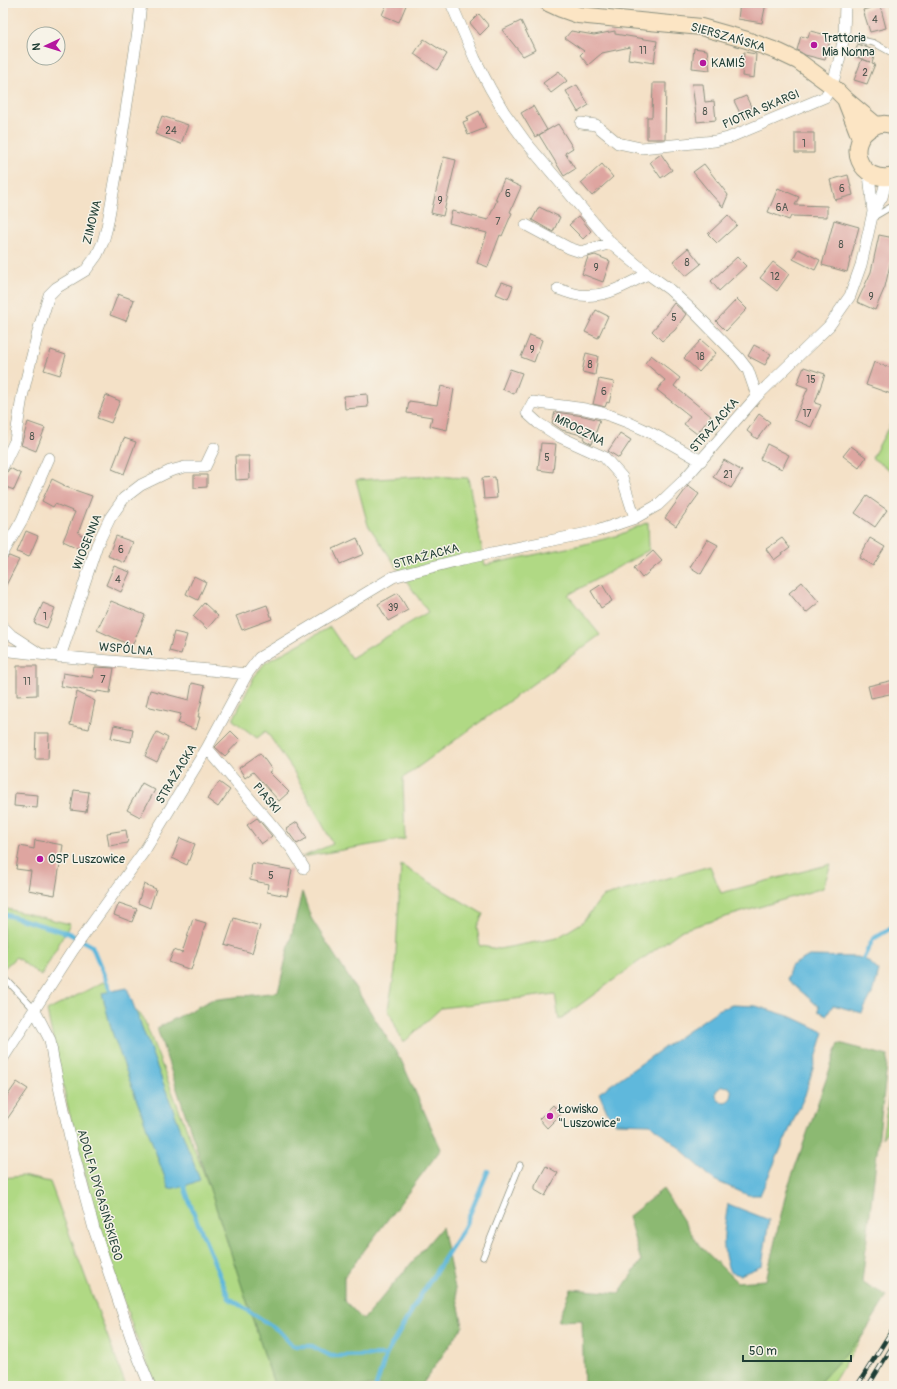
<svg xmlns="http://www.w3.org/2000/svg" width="897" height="1389" viewBox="0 0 897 1389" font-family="Pangolin,sans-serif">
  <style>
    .green { fill: #b0d984; stroke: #688b5c }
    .forest { fill: #8cb972; stroke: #567b53 }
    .water { fill: #5fb8dc; stroke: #3f7a88; fill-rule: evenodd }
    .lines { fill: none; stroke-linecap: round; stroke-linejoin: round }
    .stream { stroke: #5fb8dc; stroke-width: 4.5 }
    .building { fill: #dea5a0 }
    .lane-casing { stroke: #8a8f7e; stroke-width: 7 }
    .street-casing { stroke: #8a8f7e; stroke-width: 12 }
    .secondary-casing { stroke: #8a8f7e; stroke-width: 18 }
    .lane { stroke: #fff; stroke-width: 5.5 }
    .street { stroke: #fff; stroke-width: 11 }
    .secondary { stroke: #fce5c4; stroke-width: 16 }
    .rail-casing { stroke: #1f3d34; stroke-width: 4.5 }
    .rail { stroke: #f7f3e8; stroke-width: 3; stroke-dasharray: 9; stroke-linecap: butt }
    .poi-dot { fill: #b5179e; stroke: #f7f3e8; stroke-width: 1.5 }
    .labels { text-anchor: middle; stroke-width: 3; stroke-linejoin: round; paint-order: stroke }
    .number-label { font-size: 10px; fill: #4f574f }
    .street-label { font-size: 12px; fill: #1f3d34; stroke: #f7f3e8 }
    .poi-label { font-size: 12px; fill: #1f3d34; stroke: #f7f3e8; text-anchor: start }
  </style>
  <rect width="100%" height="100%" fill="#f7f3e8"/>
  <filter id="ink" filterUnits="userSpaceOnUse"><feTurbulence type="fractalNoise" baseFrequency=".025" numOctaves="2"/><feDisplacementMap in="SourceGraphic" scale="8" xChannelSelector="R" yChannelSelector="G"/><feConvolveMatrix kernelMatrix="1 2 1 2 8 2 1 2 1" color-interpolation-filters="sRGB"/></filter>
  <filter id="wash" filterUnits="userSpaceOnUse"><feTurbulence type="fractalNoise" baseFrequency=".012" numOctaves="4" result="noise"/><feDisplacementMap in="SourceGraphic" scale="16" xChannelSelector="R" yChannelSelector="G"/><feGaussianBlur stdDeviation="0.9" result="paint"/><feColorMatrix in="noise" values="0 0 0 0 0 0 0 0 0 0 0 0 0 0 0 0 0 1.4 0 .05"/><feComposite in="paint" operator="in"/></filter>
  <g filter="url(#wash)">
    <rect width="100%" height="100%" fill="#f4e1c7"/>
    <!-- green -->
    <path class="green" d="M894,418V473L872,458Z
      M431,476L468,478L485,565L581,545L619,535L648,522L649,550L568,595L600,635L403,778L405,839L302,857L333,844L293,770L266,731L257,738L233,720L254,677L265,663L330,627L351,658L428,612L368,525L356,480Z
      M831,864L823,888L682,930L559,1020L555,994L441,1008L403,1043L388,1009L395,971L401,865L483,914L477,927L480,946L499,949L557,938L583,922L602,897L710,866L721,893Z
      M3,908L70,924L41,976L16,957L3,969Z
      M103,982L143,1017L210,1189L274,1384L269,1386H157L137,1340L98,1225L68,1108L47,1011Z
      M894,1068V1122L882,1138Z
      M22,1176L50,1182L126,1386H3V1178Z
      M863,1335L831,1386H816Z"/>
    <!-- forest -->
    <path class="forest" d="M302,892L311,918L401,1060L441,1149L344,1277V1300L363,1320L442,1227L463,1326L421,1386H280L274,1384L157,1028L211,1000L278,992Z
      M839,1043L888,1056L862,1282L887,1296L863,1335L816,1386H584L582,1320L558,1321L571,1289L619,1293L641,1261L628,1217L663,1189L699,1245L737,1282L766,1280L786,1193Z"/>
    <!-- water -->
    <path class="water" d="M809,956L858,957L868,961L879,971L874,990L862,1013L833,1005L827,1015L818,1011L819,1007L787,979L791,966Z
      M127,988L200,1180L185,1186L169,1189L112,1032L102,993Z
      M732,1005L756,1006L792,1017L824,1032L805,1095L760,1195H748L714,1180L675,1144L650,1124L615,1123L608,1114L599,1093L718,1010ZM722,1086L729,1087C734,1093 732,1100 725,1102L719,1101L716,1096V1091Z
      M728,1204L769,1220L762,1266L740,1275L730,1272C720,1248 724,1229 728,1204Z"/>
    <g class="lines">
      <!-- stream -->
      <path class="stream" d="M3,914L68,933L92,946L112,995
        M863,959L873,939L894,926
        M182,1180L191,1206L229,1298L278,1330L293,1346H312L331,1356L386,1355L419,1298L464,1228L488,1171
        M376,1386L386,1355"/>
    </g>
    <g id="blocks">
      <!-- building -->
      <path class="building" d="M387,3H407L399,22L382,15Z
        M740,3H766L762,23L738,19Z
        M880,5L886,28L870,32L863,10Z
        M479,14L489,26L480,35L470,23Z
        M521,21L535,50L523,56L502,30Z
        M571,31L594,35L615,31V34L657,41L654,63L628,59L630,47L602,53L588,65L580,55L584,51L565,38Z
        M810,31L831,36L825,60L805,55L797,50L801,36L808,38Z
        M424,39L447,54L437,70L414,54Z
        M858,44L876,51L872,63L875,64L867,84L854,80L862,59L870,62L854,56Z
        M694,48L707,50L710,70L692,68Z
        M744,52L756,54L754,78L742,76Z
        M559,71L567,81L551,93L543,83Z
        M653,83H666L665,139H647V117H652Z
        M692,84H703L705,102L714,101L716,120L697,122Z
        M577,85L589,105L578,112L566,91Z
        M746,96L754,113L743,119L734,101Z
        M533,106L547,130L535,137L521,113Z
        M479,111L486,128L468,135L463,122L468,120L467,117Z
        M162,116L188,125L181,144L155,134Z
        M558,124L573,148L565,153L575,169L564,176L539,135Z
        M795,133H814V153H795Z
        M661,154L672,170L661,178L650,162Z
        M444,157L456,160L443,216L431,213Z
        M602,164L613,177L592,196L581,183Z
        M704,164L728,195L723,207L711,194L693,172Z
        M848,175L853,195L835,200L830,180Z
        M504,179L521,187L510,212L512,213L502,236L500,235L488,267L477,263L487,233L449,223L452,211L488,220L497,200H495Z
        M778,188L799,197L795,205L827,206V217L791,216L789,220L768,212Z
        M539,207L560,217L553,232L532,220Z
        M728,215L737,225L717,243L708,234Z
        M579,216L591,231L583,239L569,225Z
        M834,220L859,227L847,272L822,265Z
        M879,235L894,238V247L885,287L875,310L857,302L871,272Z
        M688,248L701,264L686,276L673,261Z
        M798,249L820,260L815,270L793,259Z
        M595,255L610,261L603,282L582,274L588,257Z
        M737,257L746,266L719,291L711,281Z
        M773,262L789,274L777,291L760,278Z
        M502,282L513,286L508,299L496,294Z
        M118,294L134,300L126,321L110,315Z
        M737,299L747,309L726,331L716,321Z
        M674,303L686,314L675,330L662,341L652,331L659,323Z
        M596,310L608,316L598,338L585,332Z
        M530,335L542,340L534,362L521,357Z
        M701,340L716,353L699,372L684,358Z
        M754,345L771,354L765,365L748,356Z
        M51,350L66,355L60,375L44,370Z
        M586,353L598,356L595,375L582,372Z
        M651,355L680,378L674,386L711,416L697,434L684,424L690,416L657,390L665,380L645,363Z
        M874,362L894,369V395L866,385Z
        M804,367L825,374L815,403L821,405L811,427L794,420L808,388L797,384Z
        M510,369L522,373L514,394L502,389Z
        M599,379L614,382L609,403L607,402L605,407L593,404Z
        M441,386L454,389L447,430L430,426L432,417L407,413L409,401L437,405Z
        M367,394L368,407L345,409L344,396Z
        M106,395L120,401L111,423L97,418Z
        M555,412L584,416L600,420L592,444L584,440L585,436L562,430L552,423Z
        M759,414L770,422L757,439L747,431Z
        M28,422L45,428L36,451L21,445Z
        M620,433L631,440L619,458L608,451Z
        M124,438L136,442L124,474L112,469Z
        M541,443L556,444L553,472L538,470Z
        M767,444L789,455L782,469L760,459Z
        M851,446L866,457L859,468L843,456Z
        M235,456H249L250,479L236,480Z
        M724,460L742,471L731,488L713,477Z
        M10,468L21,474L14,490L3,486V473L7,472Z
        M194,475H207V487L194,488Z
        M495,477L497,498L484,499L482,478Z
        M52,479L64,485L63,486L92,496L78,533L86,537L80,549L63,541L75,512L55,504L53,507L42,501Z
        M688,486L699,494L676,526L665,518Z
        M867,496L887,510L875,527L855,513Z
        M26,531L38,536L29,557L17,552Z
        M116,536L133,542L125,563L108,556Z
        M357,538L364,554L340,564L333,549Z
        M782,538L790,548L774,560L766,549Z
        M870,538L885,547L873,566L859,558Z
        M707,539L718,545L701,574L690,567Z
        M653,551L662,561L642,578L634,568Z
        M9,556L19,560L3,591V562L4,560Z
        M114,566L130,572L121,592L106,585Z
        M194,576L206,582L198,600L186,594Z
        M802,582L819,602L806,613L789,593Z
        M602,584L612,601L601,608L591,591Z
        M398,593L408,610L388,621L378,604Z
        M111,601L145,615L132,646L97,630Z
        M43,603L55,608L47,628L34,623Z
        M204,603L218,616L207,629L193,616Z
        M267,605L272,619L242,630L236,616Z
        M174,632L187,635L181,654L169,651Z
        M17,666H37V695L17,696Z
        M95,667L114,668L110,693L97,691V693L78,689L61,686L63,673L93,678Z
        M894,680V693L871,698L868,686Z
        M192,683L205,686L198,717H200L196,730L178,723L181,714L146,706L150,690L189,700Z
        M77,692L95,701L89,729L70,725Z
        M114,725L133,729L131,742L111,738Z
        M231,731L240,740L225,756L215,747Z
        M157,732L168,738L157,762L145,756Z
        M36,733H49L48,759H35Z
        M260,753L272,770L269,772L289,792L279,801L253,772L245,778L239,768Z
        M219,782L230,790L218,807L207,799Z
        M142,783L155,790L140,817L127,810Z
        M74,790L89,792L86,812L71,810Z
        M15,793L38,795L37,808L14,806Z
        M257,818L272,836L261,844L247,825Z
        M297,822L307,838L297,844L286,829Z
        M126,830L128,843L109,846L107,833Z
        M180,838L195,844L187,865L172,858Z
        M35,840L63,845L55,895L28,890L31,871L16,869L20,846L34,849Z
        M252,863L292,870L287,896L267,892L268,884L250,880Z
        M144,884L156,889L150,908L138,903Z
        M119,903L137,909L132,922L114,915Z
        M234,918L260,926L252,953L225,945Z
        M193,919L206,923L191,970L169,962L174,950L182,953Z
        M17,1082L28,1089L3,1125V1102Z
        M553,1105L561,1114L547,1128L539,1119Z
        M546,1166L558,1173L545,1196L535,1190V1186Z"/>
    </g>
  </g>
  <g filter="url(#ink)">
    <use href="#blocks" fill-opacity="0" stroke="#8a8f7e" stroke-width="1"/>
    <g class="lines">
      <defs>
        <path id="lane" d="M844,36L874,43L894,54
          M872,218L894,205
          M3,976L34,1009
          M483,1257L520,1165"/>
        <path id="street" d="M451,3L475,59L490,88L504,112L525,141L611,243L648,274L669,289L695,313L738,357L748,370L757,396
          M581,123L596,125L618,143L641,148L715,141L728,138L825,97L832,86L839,61L844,36L845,3
          M869,174L873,212
          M526,225L569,248L581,252L611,243
          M558,289C565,291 572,294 579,295C608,298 624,285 648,274
          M3,466L15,441L22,397L28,372L39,328L49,295L56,288L86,270L97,255L103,242L107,227L116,176L138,31L141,3
          M635,518L622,477L604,457L560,437L538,423L527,413L533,402C550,405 568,406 585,409C627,417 665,440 701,461
          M3,553L22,520L49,458
          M3,627L11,635L40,654
          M3,650C84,660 166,665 247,674
          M60,657L97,545L110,518L124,498L141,485L170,471L185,467H205L214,448
          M207,748L292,849L304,868
          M34,1009L50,1040L53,1059L73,1151L94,1229L135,1349L150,1386
          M3,1058L73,950L145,850L207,748L247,674L259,658L393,577L463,559L597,531L635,518L658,505L682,482L757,396L829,326L850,296L861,265L873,212L882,197L887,178"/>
        <path id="secondary" d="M548,3L561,9L578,15L701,27L747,40L779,52L798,61L832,86L845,99L876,125
          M845,99L860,138
          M894,126C887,123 879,123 873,127C843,143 860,185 894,176"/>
      </defs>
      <!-- lane casing -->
      <use href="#lane" class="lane-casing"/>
      <!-- street casing -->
      <use href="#street" class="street-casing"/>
      <!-- secondary casing -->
      <use href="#secondary" class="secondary-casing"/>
      <!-- lane -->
      <use href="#lane" class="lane"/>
      <!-- street -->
      <use href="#street" class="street"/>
      <!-- secondary -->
      <use href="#secondary" class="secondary"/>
      <defs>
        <path id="rail" d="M857,1386L894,1327
          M868,1386L894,1344"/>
      </defs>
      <!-- rail casing -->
      <use href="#rail" class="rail-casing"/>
      <!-- rail -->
      <use href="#rail" class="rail"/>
    </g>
  </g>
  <!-- markers -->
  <g class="poi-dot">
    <circle cx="814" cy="45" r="4"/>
    <circle cx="703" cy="63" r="4"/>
    <circle cx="40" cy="859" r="4"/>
    <circle cx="550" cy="1116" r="4"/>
  </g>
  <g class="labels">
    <!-- number labels -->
    <g class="number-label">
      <text x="875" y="23">4</text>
      <text x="643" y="54">11</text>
      <text x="865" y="76">2</text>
      <text x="705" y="115">8</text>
      <text x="171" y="134">24</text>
      <text x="804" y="147">1</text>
      <text x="842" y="192">6</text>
      <text x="508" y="197">6</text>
      <text x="440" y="204">9</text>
      <text x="782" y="211">6A</text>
      <text x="498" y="225">7</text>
      <text x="841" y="248">8</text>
      <text x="687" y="266">8</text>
      <text x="596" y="271">9</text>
      <text x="775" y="280">12</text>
      <text x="871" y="300">9</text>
      <text x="674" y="321">5</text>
      <text x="532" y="353">9</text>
      <text x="700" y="360">18</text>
      <text x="590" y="368">8</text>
      <text x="811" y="383">15</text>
      <text x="604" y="395">6</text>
      <text x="807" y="417">17</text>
      <text x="32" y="440">8</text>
      <text x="547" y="461">5</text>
      <text x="728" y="478">21</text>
      <text x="121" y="553">6</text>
      <text x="118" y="583">4</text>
      <text x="393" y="611">39</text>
      <text x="45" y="620">1</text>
      <text x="103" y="683">7</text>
      <text x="27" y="685">11</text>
      <text x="271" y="879">5</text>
    </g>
    <!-- street labels -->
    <g class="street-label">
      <text transform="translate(728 37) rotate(16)" y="4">SIERSZAŃSKA</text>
      <text transform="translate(761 109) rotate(-23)" y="4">PIOTRA SKARGI</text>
      <text transform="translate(92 222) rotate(-76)" y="4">ZIMOWA</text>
      <text transform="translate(714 425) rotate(-49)" y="4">STRAŻACKA</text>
      <text transform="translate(580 430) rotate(27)" y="4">MROCZNA</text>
      <text transform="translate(87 542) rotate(-68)" y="4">WIOSENNA</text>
      <text transform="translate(426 556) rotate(-15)" y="4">STRAŻACKA</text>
      <text transform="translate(126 649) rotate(5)" y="4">WSPÓLNA</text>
      <text transform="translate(176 774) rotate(-59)" y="4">STRAŻACKA</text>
      <text transform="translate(267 798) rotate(50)" y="4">PIASKI</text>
      <text transform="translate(100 1195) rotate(74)" y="4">ADOLFA DYGASIŃSKIEGO</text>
    </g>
    <!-- poi labels -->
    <g class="poi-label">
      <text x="822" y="42">Trattoria<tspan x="822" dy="14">Mia Nonna</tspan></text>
      <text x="711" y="67">KAMIŚ</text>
      <text x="48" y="863">OSP Luszowice</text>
      <text x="558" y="1113">Łowisko<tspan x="558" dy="14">"Luszowice"</tspan></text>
    </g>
  </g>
  <!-- margin -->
  <rect width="897" height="1389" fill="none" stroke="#f7f3e8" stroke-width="16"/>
  <!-- north arrow -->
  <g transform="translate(46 46) rotate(266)"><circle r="19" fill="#f7f3e8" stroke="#a1aaa0"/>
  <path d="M0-3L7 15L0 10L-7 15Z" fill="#b5179e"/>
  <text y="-6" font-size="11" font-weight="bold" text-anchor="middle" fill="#1f3d34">N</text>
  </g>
  <!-- scale -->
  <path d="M743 1355v6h108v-6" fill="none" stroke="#1f3d34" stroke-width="2"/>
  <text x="749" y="1355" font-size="12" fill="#1f3d34" stroke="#f7f3e8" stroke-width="3" paint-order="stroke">50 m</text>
</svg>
